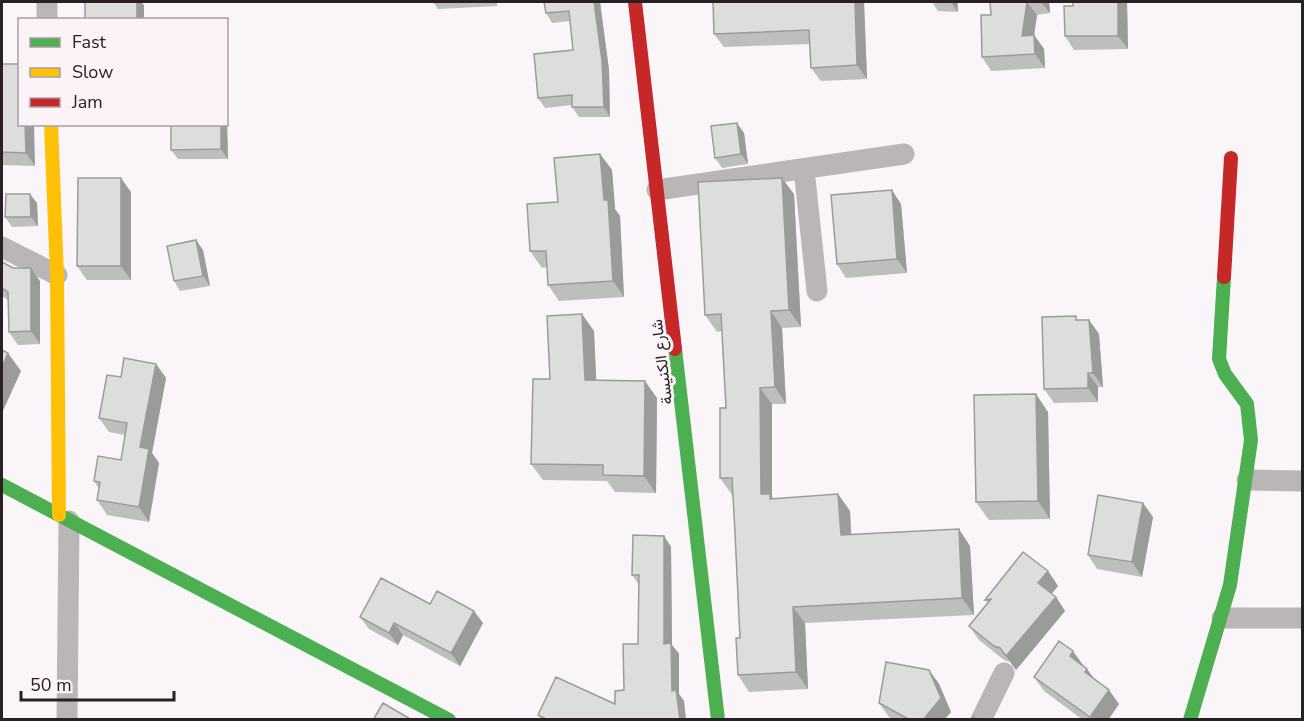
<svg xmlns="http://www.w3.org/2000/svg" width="1304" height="721" viewBox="0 0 1304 721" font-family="'Nunito Sans',Vazirmatn,sans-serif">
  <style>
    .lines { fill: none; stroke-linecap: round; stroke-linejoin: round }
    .street { stroke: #bab6b8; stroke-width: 21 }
    .fast { stroke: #4caf50; stroke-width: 14 }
    .slow { stroke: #ffc107; stroke-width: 14 }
    .jam { stroke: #c62828; stroke-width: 14 }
    .wall { fill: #bebfbd }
    .shaded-wall { fill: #9b9b9a }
    .building { fill: #dddedc; stroke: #9b9b9a; stroke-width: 1.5 }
    .labels { text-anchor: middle; stroke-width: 6; stroke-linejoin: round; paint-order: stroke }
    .street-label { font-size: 16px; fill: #292025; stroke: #fcf3f8 }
  </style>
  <rect width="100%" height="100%" fill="#faf5f8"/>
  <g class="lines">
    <!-- street -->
    <path class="street" d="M47,20V2
      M804,169L817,291
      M657,190L904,154
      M2,247L57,275
      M1247,480L1302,481
      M1222,618H1302
      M67,720L69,521
      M981,720L1004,673"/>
    <!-- fast -->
    <path class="fast" d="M675,349L718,720
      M2,485L449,720
      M1190,720L1230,585L1251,440L1247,404L1225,374L1219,359L1224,277"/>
    <!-- slow -->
    <path class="slow" d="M51,124L57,275L59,515"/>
    <!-- jam -->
    <path class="jam" d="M635,2L675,349
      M1224,277L1231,158"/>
  </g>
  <!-- wall -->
  <path class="wall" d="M433,2H497V6L438,9Z
    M600,2L609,70L610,117H579L572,107V105L545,108L538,98L573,50L570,21L552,23L546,13Z
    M864,2L867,79L821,81L811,68L810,44L724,47L714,34Z
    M932,2H959H958V12L938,11Z
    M990,2H1049L1050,13L1037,15L1034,35L1044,49L1045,68L991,71L982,57L991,15Z
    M1127,2L1128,49L1074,50L1065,36L1073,6Z
    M2,64L35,166L2,165Z
    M226,120L227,121L228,159H178L171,150L226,124Z
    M744,133L748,164L722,168L715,158Z
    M600,154L612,170L615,209L620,216L624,297L559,301L548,285L547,267L542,268L530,251L558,202Z
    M131,192V280H87L77,266Z
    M794,194L801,327L782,328L786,404H772V497L773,499L838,494L850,511L851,535L970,546L974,615L805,623L808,689L749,692L738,675L740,638L733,495H732L720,478L726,408L722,331L717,332L705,315Z
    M37,203L38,226L12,227L5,217Z
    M901,204L907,273L846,278L837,264Z
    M203,250L210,286L180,291L174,281Z
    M2,262L40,281V344L18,345L9,332L8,300L2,296Z
    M1079,320H1089L1099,334L1103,387H1098V402L1054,403L1044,389Z
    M594,331L596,380L657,398L656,493L615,492L607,481L543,480L531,464L550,379Z
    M156,364L166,378L152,453L159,463L149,522L107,515L97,500L99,489L94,481L121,460L125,435L109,432L99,418L121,377Z
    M1048,412L1050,519L989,520L976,502Z
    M1153,517L1142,577L1097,569L1088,555Z
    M664,536L671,547L672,645L679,654V694L684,701L686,720H542L538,715L615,704L624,690L638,644L639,585L632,575Z
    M1048,571L1058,586L1051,594L1056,597L1065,611L1016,670L1010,662L1004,660L979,640L969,626L988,603L985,600Z
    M430,604L483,623L460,666L403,635L398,645L369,629L360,617Z
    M1083,665L1095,679L1119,704L1108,720H1083L1044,691L1034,677Z
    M929,670L939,684L951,712L944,720H894L889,717L879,703Z"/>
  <!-- shaded-wall -->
  <path class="shaded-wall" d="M137,2H141L144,5V20H137Z
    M594,2H600L609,70L610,117L604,107Z
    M855,2H864L867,79L857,65Z
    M951,2H957L958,12Z
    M1027,2L1037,15L1032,50L1022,36Z
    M1041,2H1049L1050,13Z
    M1118,2H1127L1128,49L1118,36Z
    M1034,35L1044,49L1045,68L1035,54Z
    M226,120L227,121L228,159L221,149V124H226Z
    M737,123L744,133L748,164L741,154Z
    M25,124H34L35,166L26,153Z
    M600,154L612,170L615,209L620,216L624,297L613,281Z
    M121,178L131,192V280L121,266Z
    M782,178L794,194L801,327L789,310Z
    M892,190L901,204L907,273L897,259Z
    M30,194L37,203L38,226L31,217Z
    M196,240L203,250L210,286L203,276Z
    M31,268L40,281V344L31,331Z
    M771,311L782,328L786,404L775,387Z
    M582,314L594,331L597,397L585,380Z
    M1089,320L1099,334L1103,387L1093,373Z
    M8,353L21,371L2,413V367Z
    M156,364L166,378L152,453L159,463L149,522L139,507L140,447Z
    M1088,373L1098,387V402L1088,388Z
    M645,381L657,398L656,493L644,476Z
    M760,388L772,404V497L782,510L761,494Z
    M1036,394L1048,412L1050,519L1038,501Z
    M838,494L850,511L852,552L841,535Z
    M1143,503L1153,517L1142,577L1132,562Z
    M959,529L970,546L974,615L962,598Z
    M664,536L671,547L672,645L679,654V694L684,701L686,720H680L672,691L664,644Z
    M1048,571L1058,586L1048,598L1038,583Z
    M1056,597L1065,611L1016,670L1006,656Z
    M793,607L805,623L808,689L796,672Z
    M474,611L483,623L460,666L451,653Z
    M394,623L403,635L398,645L389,633Z
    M1073,651L1083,665L1079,670L1070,656Z
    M1087,669L1097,683L1085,672Z
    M929,670L939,684L951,712L944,720H923Z
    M1109,690L1119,704L1108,720H1091L1090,717Z"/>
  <!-- building -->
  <path class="building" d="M85,2H137V20H85Z
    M544,2H594L602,61L604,107H572V95L538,98L534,54L573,50L569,11L546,13Z
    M713,2H855L857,65L811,68L809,30L714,34Z
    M990,2H1027L1022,36L1034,35L1035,54L982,57L981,15H991Z
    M1073,2H1118V36H1065L1064,6H1073Z
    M2,64H20V124H25L26,153L2,152Z
    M737,123L741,154L715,158L711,126Z
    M171,124H221V149L171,150Z
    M600,154L604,200H608L613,281L548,285L546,251H530L527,204L558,202L554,158Z
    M78,178H121V266H77Z
    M782,178L789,310L771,311L775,387L760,388L761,494H770V499L838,494L841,535L959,529L962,598L793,607L796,672L738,675L736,638H740L735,533L732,478H720V408H726L721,314L705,315L698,182Z
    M892,190L897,259L837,264L831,195Z
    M6,194H30L31,217H5Z
    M196,240L203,276L174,281L167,246Z
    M2,262L13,268H31V331L9,332L8,292L2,288Z
    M582,314L585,380L645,381L644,476L603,475V465L531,464L533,379H550L547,316Z
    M1076,316V320H1089L1093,373H1088V388L1044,389L1042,317Z
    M2,350L8,353L2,367Z
    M124,358L156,364L140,447L149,449L139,507L97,500L100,482L94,481L98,456L121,460L127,423L99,418L107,375L121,377Z
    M1036,394L1038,501L976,502L974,395Z
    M1098,495L1143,503L1132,562L1088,555Z
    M633,535L664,536V644L671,643L672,691L676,690L680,720H548L538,715L556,677L615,704V691L624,690L623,644H638L639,575H632Z
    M1023,552L1048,571L1038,583L1056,597L1006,656L1000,648L994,646L969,626L991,599L985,600Z
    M381,578L430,604L437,591L474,611L451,653L394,623L389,633L360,617Z
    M1059,641L1073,651L1070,656L1087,669L1085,672L1109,690L1090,717L1034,677Z
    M886,662L929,670L941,698L923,720H910L879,703Z
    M383,703L412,720H373Z
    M973,717L981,720H973Z"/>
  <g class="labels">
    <!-- street labels -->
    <g class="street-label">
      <text transform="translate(661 362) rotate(-97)" y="6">شارع الكنيسة</text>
    </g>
  </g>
  <!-- border -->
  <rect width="1304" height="721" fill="none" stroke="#292025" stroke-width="6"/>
  <!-- legend -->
  <rect x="18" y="18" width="210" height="108" fill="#fcf3f8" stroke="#a89fa4" stroke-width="1.5"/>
  <rect x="30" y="38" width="30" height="9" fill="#4caf50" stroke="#a89fa4" stroke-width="1.5"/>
  <text x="72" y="48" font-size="18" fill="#292025">Fast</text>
  <rect x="30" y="68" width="30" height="9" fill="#ffc107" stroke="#a89fa4" stroke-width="1.5"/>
  <text x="72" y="78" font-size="18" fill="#292025">Slow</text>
  <rect x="30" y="98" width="30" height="9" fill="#c62828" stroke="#a89fa4" stroke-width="1.5"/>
  <text x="72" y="108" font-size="18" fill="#292025">Jam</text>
  <!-- scale -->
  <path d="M21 691v9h153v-9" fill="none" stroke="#292025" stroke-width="3"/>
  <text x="30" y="691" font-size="18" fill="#292025" stroke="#fcf3f8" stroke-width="4.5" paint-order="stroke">50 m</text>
</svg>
